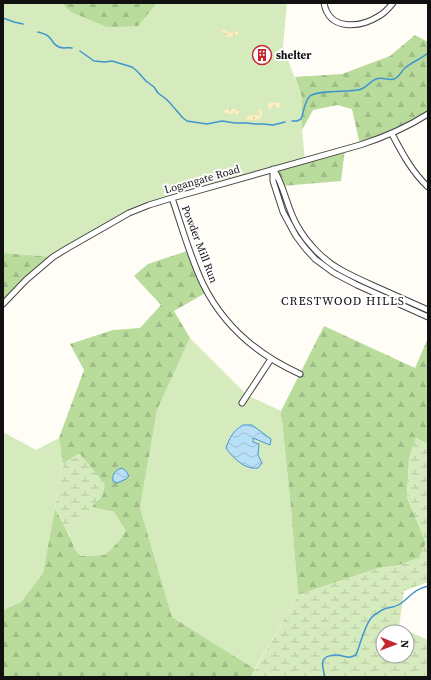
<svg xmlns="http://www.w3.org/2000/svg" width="431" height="680" viewBox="0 0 431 680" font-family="'Source Serif 4',serif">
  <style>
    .grass { fill: #d5ebbd }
    .forest { fill: url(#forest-firs) }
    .wetland { fill: url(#wetland-marsh); fill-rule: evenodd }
    .sand { fill: url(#sand-dots) }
    .water { fill: url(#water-waves); stroke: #3f96cf }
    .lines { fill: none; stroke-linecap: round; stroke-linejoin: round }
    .stream { stroke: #3f96cf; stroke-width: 1.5 }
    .minor-casing { stroke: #444; stroke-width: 7 }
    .minor { stroke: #fff; stroke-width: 5 }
    .labels { text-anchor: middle; stroke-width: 4; stroke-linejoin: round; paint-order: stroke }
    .poi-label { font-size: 11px; font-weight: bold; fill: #111; stroke: #fff; text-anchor: start }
    .street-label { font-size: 11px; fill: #111; stroke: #fff }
    .neighbourhood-label { font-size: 12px; letter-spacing: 1px; fill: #111; stroke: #fff }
  </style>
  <defs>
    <pattern id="forest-firs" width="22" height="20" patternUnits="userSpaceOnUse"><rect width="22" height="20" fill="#b9dc9c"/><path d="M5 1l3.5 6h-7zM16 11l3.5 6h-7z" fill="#9ebc85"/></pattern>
    <pattern id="wetland-marsh" width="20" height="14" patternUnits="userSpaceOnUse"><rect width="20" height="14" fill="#d5ebbd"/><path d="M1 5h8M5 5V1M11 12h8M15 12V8" fill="none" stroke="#b6c8a1"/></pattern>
    <pattern id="sand-dots" width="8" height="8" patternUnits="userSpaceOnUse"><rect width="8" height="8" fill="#fbeec1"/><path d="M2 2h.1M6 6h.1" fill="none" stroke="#d6cba5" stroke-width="1.8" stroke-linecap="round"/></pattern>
    <pattern id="water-waves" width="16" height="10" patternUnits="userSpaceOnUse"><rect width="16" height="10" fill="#b9e0f7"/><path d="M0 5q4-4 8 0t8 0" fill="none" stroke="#9ebfd3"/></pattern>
  </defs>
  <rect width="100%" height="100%" fill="#fffdf5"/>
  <!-- grass -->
  <path class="grass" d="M3,3H287L283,47L302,97V130L305,160L149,205L53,257L3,253Z
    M190,338L247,395L281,411L291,509L298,595L255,669L172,617L140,508L157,410Z
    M3,432L36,450L59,438L63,464L43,573L21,602L3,610Z
    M91,507L114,512L126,531L120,540L105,555L80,556L74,548L70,535L64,526L89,510Z"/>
  <!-- forest -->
  <path class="forest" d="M62,3H155V5L138,26L107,27L71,12Z
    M415,35L428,42V114L360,145L352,109L337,105L313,110L302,130V97L295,77L342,74L390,56Z
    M345,149L341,181L282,186L273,169Z
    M190,250L207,292L174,311L190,338L157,410L140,508L172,617L255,669L251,677H3V610L21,602L43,573L55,508L71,539L74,548L80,556L105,555L120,540L126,531L114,512L91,507L103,495L79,454L63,464L59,438L84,370L70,344L113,330L140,328L161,305L134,276L148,264Z
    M3,253L53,257L3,304Z
    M324,326L415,368L428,338V444L416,438L409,458L407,497L426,543L419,558L396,566L379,568L298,595L291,509L281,411Z"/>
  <!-- wetland -->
  <path class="wetland" d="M416,438L428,444V582L404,591L399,627L428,640V677H251L298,595L379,568L396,566L419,558L426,543L407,497L409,458ZM383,632H407V656H383Z
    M80,454L105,484L103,495L89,510L64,526L55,508L63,464Z"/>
  <!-- sand -->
  <path class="sand" d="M222,29H224L230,33L237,31L239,33C237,35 230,37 228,37L226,36L225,33L220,31Z
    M278,102L280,103V107L278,108L273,106L270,109L268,108V104C271,102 274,103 278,102Z
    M260,108L263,111L261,118L256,120H245L246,117L250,115H257L259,110Z
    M227,109H239L240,111L237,114H226L224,113V111Z"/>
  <!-- water -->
  <path class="water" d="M243,425H252L271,439L270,445L253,438V442L259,444L258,455L262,463L258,468C245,470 233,458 226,448C230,437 233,431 243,425Z
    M122,468L126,471L129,476L126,479L117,483L113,481C112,474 115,470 122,468Z"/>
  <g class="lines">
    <!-- stream -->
    <path class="stream" d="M3,18L14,22L23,24
      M38,32C41,33 47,34 50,38C53,41 53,45 59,47C63,49 67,47 72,48
      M80,51L94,61L105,62L112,61L132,67L137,71L146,81L154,87L158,93L166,99L170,103L183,118L187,121L207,124L222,121L235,123H246L256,124H263L273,125L285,122
      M292,121H297L301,119C304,112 304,102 310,96C317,90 347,92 358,90C366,89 369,82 376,79C382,76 388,81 394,79C399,78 401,71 405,68C412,62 421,59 428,53
      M324,677C325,672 321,665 323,661C324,656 333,655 337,655C341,655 346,658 350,657C352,657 354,656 356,655C360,645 365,624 372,617C374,615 379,612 382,610C388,607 394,608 400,604C412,596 412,590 428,586"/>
    <defs>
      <path id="minor" d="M324,3C329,31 360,28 379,16C385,13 389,8 393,3
        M392,134C402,153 412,172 428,187
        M273,169V181L283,212L296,236L305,248L315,259L334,273L357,285L428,317
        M274,170C285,188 287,209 298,227C307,243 324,261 341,270C352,276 363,281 374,286C392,294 410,302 428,310
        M172,198C182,227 190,257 203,284C224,327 258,355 300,374
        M3,304L26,280L53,257L66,249L129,213L149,205L172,198L360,145C385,137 406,128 428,114
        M242,403L271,359"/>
    </defs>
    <!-- minor casing -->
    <use href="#minor" class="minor-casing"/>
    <!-- minor -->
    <use href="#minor" class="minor"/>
  </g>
  <!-- icons -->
  <defs>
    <symbol id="building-ring" viewBox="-11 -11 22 22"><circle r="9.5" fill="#fff" stroke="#c4262e" stroke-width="1.5"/><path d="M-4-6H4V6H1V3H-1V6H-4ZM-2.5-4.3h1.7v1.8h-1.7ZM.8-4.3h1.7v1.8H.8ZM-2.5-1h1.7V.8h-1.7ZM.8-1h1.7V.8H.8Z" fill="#c4262e"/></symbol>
  </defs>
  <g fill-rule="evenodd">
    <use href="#building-ring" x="251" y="44" width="22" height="22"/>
  </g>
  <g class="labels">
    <!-- poi labels -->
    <g class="poi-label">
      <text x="276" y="59">shelter</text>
    </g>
    <!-- street labels -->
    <g class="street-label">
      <text transform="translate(202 179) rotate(-16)" y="4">Logangate Road</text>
      <text transform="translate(200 244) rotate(69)" y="4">Powder Mill Run</text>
    </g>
    <!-- neighbourhood labels -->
    <g class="neighbourhood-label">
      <text x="343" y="305">CRESTWOOD HILLS</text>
    </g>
  </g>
  <!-- border -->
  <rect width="431" height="680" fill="none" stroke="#111111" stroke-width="8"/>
  <!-- north arrow -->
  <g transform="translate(395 644) rotate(91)"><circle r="19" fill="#ffffff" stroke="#a0a0a0"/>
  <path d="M0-3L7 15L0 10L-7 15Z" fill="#c4262e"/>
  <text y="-6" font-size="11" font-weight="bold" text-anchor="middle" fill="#111111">N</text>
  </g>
</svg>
